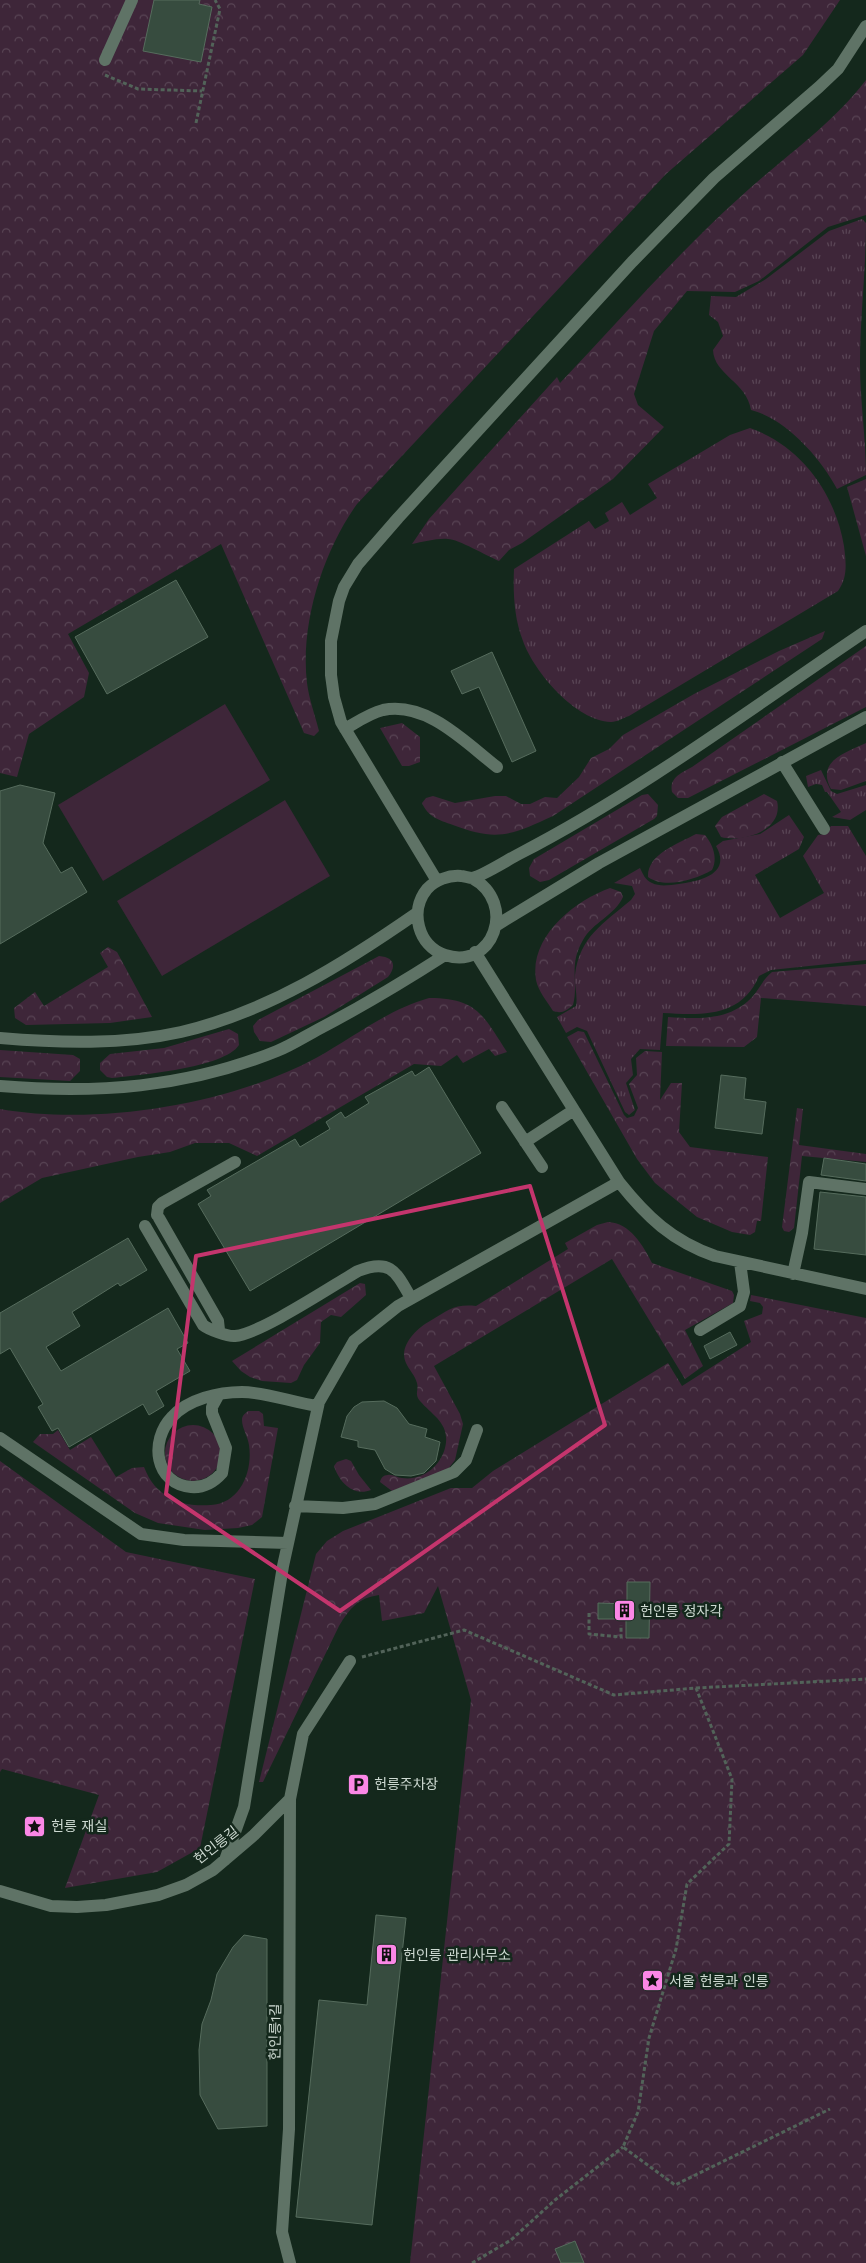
<svg xmlns="http://www.w3.org/2000/svg" width="866" height="2263" viewBox="0 0 866 2263" font-family="'Work Sans','Noto Sans KR',sans-serif">
  <style>
    .grass { fill: url(#grass-tufts) }
    .forest { fill: url(#forest-crowns) }
    .pitch { fill: #3e2639 }
    .building { fill: #374c3f; stroke: #566c5d }
    .lines { fill: none; stroke-linecap: round; stroke-linejoin: round }
    .path { stroke: #526359; stroke-width: 3; stroke-dasharray: 4 2.5; stroke-linecap: butt }
    .minor { stroke: #5f7366; stroke-width: 12 }
    .marked { fill: none; stroke: #c4356d; stroke-width: 4; stroke-linejoin: round }
    .labels { text-anchor: middle; stroke-width: 5; stroke-linejoin: round; paint-order: stroke }
    .poi-label { font-size: 14px; fill: #cdd9d1; stroke: #14281c; text-anchor: start }
    .street-label { font-size: 14px; fill: #cdd9d1; stroke: #14281c }
  </style>
  <defs>
    <pattern id="grass-tufts" width="24" height="20" patternUnits="userSpaceOnUse" patternTransform="scale(1.25)"><rect width="24" height="20" fill="#3e2639"/><path d="M3 7l-1-3M5 7V3M7 7l1-3M15 17l-1-3M17 17v-4M19 17l1-3" fill="none" stroke="#594555"/></pattern>
    <pattern id="forest-crowns" width="20" height="18" patternUnits="userSpaceOnUse" patternTransform="scale(1.25)"><rect width="20" height="18" fill="#3e2639"/><path d="M2 6a3 3 0 1 1 6 0M12 15a3 3 0 1 1 6 0" fill="none" stroke="#594555"/></pattern>
  </defs>
  <rect width="100%" height="100%" fill="#14281c"/>
  <!-- grass -->
  <path class="grass" d="M862,219L866,223C866,270 860,317 860,364C860,401 866,438 866,475L837,489C821,458 785,418 751,410C747,382 714,375 713,350L723,336L718,322L709,315L711,296L736,297L766,279L829,231Z
    M750,428C801,446 835,493 844,546C846,563 848,577 838,591L629,716C623,718 617,722 611,722C576,721 534,672 523,641C514,618 513,593 514,569L589,521L595,529L609,521L605,513L622,502L630,515L657,498L648,484L730,435Z
    M821,770L831,791L837,794L866,785V810L850,820L832,817L841,812L827,792H825L822,785L816,784L808,787L806,776Z
    M789,815L804,837L799,849L755,875L780,918L824,893L803,856L818,835L825,834L831,826H848L866,856V960L771,970L759,976C741,1018 702,1015 663,1013L660,1050L640,1049L631,1059L633,1075L626,1083L635,1110L629,1115L625,1112L587,1031L577,1027L566,1033L557,1017L576,1006C578,996 574,985 575,975C580,936 603,924 631,900L635,894L632,886L614,883L640,868C643,874 645,880 652,883C660,887 670,885 679,884C700,881 732,874 716,846L723,841L760,834Z"/>
  <!-- forest -->
  <path class="forest" d="M0,0H840L803,55L666,174L357,504C323,551 300,624 307,683C309,699 315,715 319,731L314,736L304,733L221,544L68,634L89,673L84,697L29,734L17,777L0,773Z
    M866,80V215L828,227L759,281L735,292L687,291L654,331L634,394L638,405L664,427L613,479L522,543L509,550L499,561C487,556 458,539 448,539C437,538 423,542 412,544L429,519L557,377L560,383C619,321 675,256 738,199C782,158 829,128 866,80Z
    M866,479V556L847,487Z
    M825,631L822,639L553,816C512,835 497,842 453,825C439,820 428,817 422,803L426,798L433,796L455,803L495,796H506L521,804H530L545,797L557,798L579,777L591,758L609,749L623,735L694,694L779,651Z
    M866,646V707L688,798H678L672,792C669,778 681,773 692,767Z
    M402,723L420,737V762L409,766H402L380,728Z
    M866,743V781L841,790L831,789C816,761 845,753 866,743Z
    M648,794L658,805L657,816L654,819L549,880L540,882L530,876L529,868L534,859L642,795Z
    M764,794L777,801C784,830 744,843 721,837L715,826L722,817Z
    M696,834L705,835C713,845 718,858 712,870C695,880 664,889 648,877C647,854 678,844 696,834Z
    M610,888L621,892L623,897C615,915 592,923 583,940C568,965 579,983 573,1005C566,1011 562,1014 553,1011C547,1001 538,991 536,980C529,937 574,901 610,888Z
    M108,947L117,952L152,1017L110,1023L26,1025L15,1018L14,1008L35,992L44,1006L108,967L100,953Z
    M379,956C394,957 397,966 388,977L324,1017L271,1042L260,1041L254,1032L253,1026L258,1020Z
    M866,964V1006L761,998L757,1037L744,1047L666,1046L668,1017C698,1019 731,1021 753,996C760,988 763,979 772,972Z
    M429,998C477,998 483,1015 507,1052L495,1056L489,1049L463,1063L457,1055L441,1066L414,1064L257,1156L229,1143H195L170,1152L138,1157L42,1178L0,1203V1109C97,1126 229,1105 316,1058C354,1037 387,1010 429,998Z
    M229,1029L238,1034L239,1045C224,1068 139,1075 112,1078L107,1077L100,1070V1063L110,1054L164,1048Z
    M578,1031L584,1032L624,1115L627,1118L634,1116L638,1108L629,1084L637,1075L636,1058L645,1051L662,1052L660,1100L671,1083H682L679,1132L690,1147L768,1157L761,1221H757L755,1232L750,1235L732,1232L697,1217L655,1183L637,1159L567,1037Z
    M0,1050L73,1055L80,1059V1071L70,1081L0,1077Z
    M797,1108L803,1109L799,1145L866,1154V1162L802,1156L794,1228L789,1232L784,1231L782,1227Z
    M608,1222C630,1223 643,1245 652,1263L732,1291L734,1295L733,1303L685,1330L703,1366L685,1379L612,1259L434,1366L460,1414L463,1424L455,1460L448,1469L392,1491L380,1482C381,1478 383,1475 388,1475C393,1474 397,1478 402,1478C422,1481 440,1467 445,1448C451,1424 433,1416 420,1401C414,1394 419,1390 417,1383C415,1375 409,1370 406,1363C398,1346 417,1328 430,1321C449,1310 454,1304 476,1306L568,1249L565,1243L597,1225Z
    M360,1283L365,1284L366,1295L341,1317L331,1315L321,1322L320,1343L304,1365L297,1380L291,1383L262,1381L250,1377L241,1371L232,1361Z
    M751,1295L866,1318V2263H410L471,1700L438,1586L424,1613L382,1621L379,1595C358,1598 350,1608 339,1626L263,1782H259L316,1554L327,1541L343,1531L451,1488H472L493,1471L668,1363L682,1386L751,1342L744,1321L762,1314L763,1307L760,1303L750,1301Z
    M248,1411H259L263,1414L264,1426L278,1428L262,1517L252,1525L238,1528L205,1530L158,1523L135,1513L33,1442L40,1434H53L58,1430L70,1450L91,1437L116,1477L132,1468L144,1467C150,1482 157,1491 171,1498C183,1505 197,1506 211,1505C240,1503 253,1472 249,1445C248,1437 242,1428 242,1420C242,1415 245,1414 248,1411Z
    M165 1453a28 28 0 1 1 56 0a28 28 0 1 1-56 0Z
    M346,1459L351,1461L359,1475L371,1490C353,1497 339,1482 334,1466L337,1462Z
    M0,1461L126,1552L255,1579L200,1848L157,1872L65,1888L99,1795L2,1769L0,1772Z"/>
  <!-- pitch -->
  <path class="pitch" d="M225,704L270,780L103,881L58,805Z
    M285,800L330,876L162,976L117,901Z"/>
  <!-- building -->
  <path class="building" d="M154,0H200L199,4L212,7L201,62L143,51Z
    M176,580L208,637L107,694L75,637Z
    M492,652L536,751L512,762L479,687L462,694L451,671Z
    M20,785L55,793L43,843L61,873L72,867L87,892L0,944V791Z
    M429,1067L481,1153L250,1291L198,1204L211,1196L207,1190L295,1139L300,1147L330,1129L326,1122L341,1112L345,1118L369,1103L365,1097L412,1071L415,1076Z
    M721,1075L746,1078L744,1099L766,1102L762,1134L715,1128Z
    M824,1158L866,1164V1181L821,1175Z
    M820,1192L866,1197V1255L814,1249Z
    M128,1238L147,1270L120,1286L118,1283L72,1312L80,1326L46,1347L61,1371L168,1308L188,1343L177,1349L190,1371L156,1391L164,1406L149,1415L143,1404L69,1447L58,1428L52,1431L38,1407L43,1404L10,1348L0,1354V1313Z
    M730,1332L737,1345L710,1359L704,1346Z
    M384,1401L397,1408L409,1424L427,1429L425,1437L440,1442L436,1461L424,1473L411,1476L395,1475L385,1469L375,1450L358,1447V1441L341,1437L347,1416L354,1407L362,1402Z
    M627,1582H650L649,1638H626V1619H598V1603L627,1604Z
    M376,1915L406,1918L372,2225L296,2217L319,2000L367,2005Z
    M244,1935L267,1939V2126L218,2129L200,2095L199,2050L202,2024L211,2000L217,1974L233,1947Z
    M575,2241L584,2263H561L555,2249Z"/>
  <g class="lines">
    <!-- path -->
    <path class="path" d="M105,75L138,89L202,91
      M196,123L220,9L215,0
      M589,1613V1634L621,1637V1625
      M362,1657L464,1630L614,1695L696,1688L732,1779L729,1844L687,1884L676,1949L649,2038L638,2112L623,2147L675,2185L830,2109
      M696,1688L866,1679
      M472,2263L511,2240L555,2200L623,2147"/>
    <!-- minor -->
    <path class="minor" d="M105,60L132,0
      M345,729C357,722 370,713 383,710C427,701 466,743 497,767
      M782,762L824,829
      M472,878C518,903 493,971 445,955C418,946 409,911 427,889C435,880 449,875 461,876C464,876 469,878 472,878C481,877 509,859 519,854C641,791 753,707 866,631
      M437,881L341,722L334,697L331,675V641L339,601L344,587L358,564L398,518L632,262L714,178L819,87L838,69L866,26
      M497,925L599,863L866,717
      M475,952L619,1182C647,1217 672,1241 715,1256L866,1289
      M0,1038C59,1043 123,1045 181,1032C268,1012 345,963 417,913
      M0,1086C96,1094 186,1088 277,1051C290,1046 304,1037 317,1030C361,1007 403,982 445,955
      M502,1107L542,1167
      M525,1142L574,1110
      M157,1215L158,1207L162,1203L235,1162
      M159,1218L218,1321L219,1330
      M145,1226L203,1325C208,1329 228,1337 235,1336C260,1334 332,1286 358,1271C391,1258 396,1272 411,1298
      M793,1274L802,1233L809,1182L866,1189
      M700,1330L740,1306L744,1292L740,1262
      M218,1396L212,1407V1413L226,1448L222,1473C214,1482 203,1488 191,1487C155,1484 149,1441 172,1417C188,1399 219,1392 242,1392C266,1392 294,1403 318,1406
      M0,1438L141,1534L184,1540L288,1543
      M295,1506L343,1508L375,1504L454,1472L466,1460L477,1430
      M290,1799L289,2129L282,2232L290,2263
      M225,1860L244,1807L283,1566L319,1402L354,1341L398,1306L619,1182
      M0,1891L51,1906L77,1907L106,1905L158,1895L186,1885L213,1870L254,1835L290,1799L303,1734L350,1661"/>
  </g>
  <!-- marked area -->
  <path class="marked" d="M530,1186L605,1425L340,1611L166,1494L196,1256Z"/>
  <!-- icons -->
  <defs>
    <symbol id="building-square" viewBox="-11 -11 22 22"><rect x="-9" y="-9" width="18" height="18" rx="4" fill="#fb87e6" stroke="#14281c"/><path d="M-4-6H4V6H1V3H-1V6H-4ZM-2.5-4.3h1.7v1.8h-1.7ZM.8-4.3h1.7v1.8H.8ZM-2.5-1h1.7V.8h-1.7ZM.8-1h1.7V.8H.8Z" fill="#111"/></symbol>
    <symbol id="parking-square" viewBox="-11 -11 22 22"><rect x="-9" y="-9" width="18" height="18" rx="4" fill="#fb87e6" stroke="#14281c"/><path d="M-3.5-5.5H1a3.5 3.5 0 0 1 0 7H-1V5.5H-3.5ZM-1-3.4V-.6H.8a1.4 1.4 0 0 0 0-2.8Z" fill="#111"/></symbol>
    <symbol id="sight-square" viewBox="-11 -11 22 22"><rect x="-9" y="-9" width="18" height="18" rx="4" fill="#fb87e6" stroke="#14281c"/><path d="M0-6L1.8-2.2L6-1.7L2.9 1.2L3.7 5.4L0 3.3L-3.7 5.4L-2.9 1.2L-6-1.7L-1.8-2.2Z" fill="#111"/></symbol>
  </defs>
  <g fill-rule="evenodd">
    <use href="#building-square" x="612" y="1598" width="25" height="25"/>
    <use href="#parking-square" x="346" y="1772" width="25" height="25"/>
    <use href="#sight-square" x="22" y="1814" width="25" height="25"/>
    <use href="#building-square" x="374" y="1942" width="25" height="25"/>
    <use href="#sight-square" x="640" y="1968" width="25" height="25"/>
  </g>
  <g class="labels">
    <!-- poi labels -->
    <g class="poi-label">
      <text x="640" y="1616">헌인릉 정자각</text>
      <text x="374" y="1789">헌릉주차장</text>
      <text x="51" y="1831">헌릉 재실</text>
      <text x="403" y="1960">헌인릉 관리사무소</text>
      <text x="669" y="1986">서울 헌릉과 인릉</text>
    </g>
    <!-- street labels -->
    <g class="street-label">
      <text transform="translate(216 1845) rotate(-38)" y="5">헌인릉길</text>
      <text transform="translate(275 2032) rotate(-89)" y="5">헌인릉1길</text>
    </g>
  </g>
</svg>
